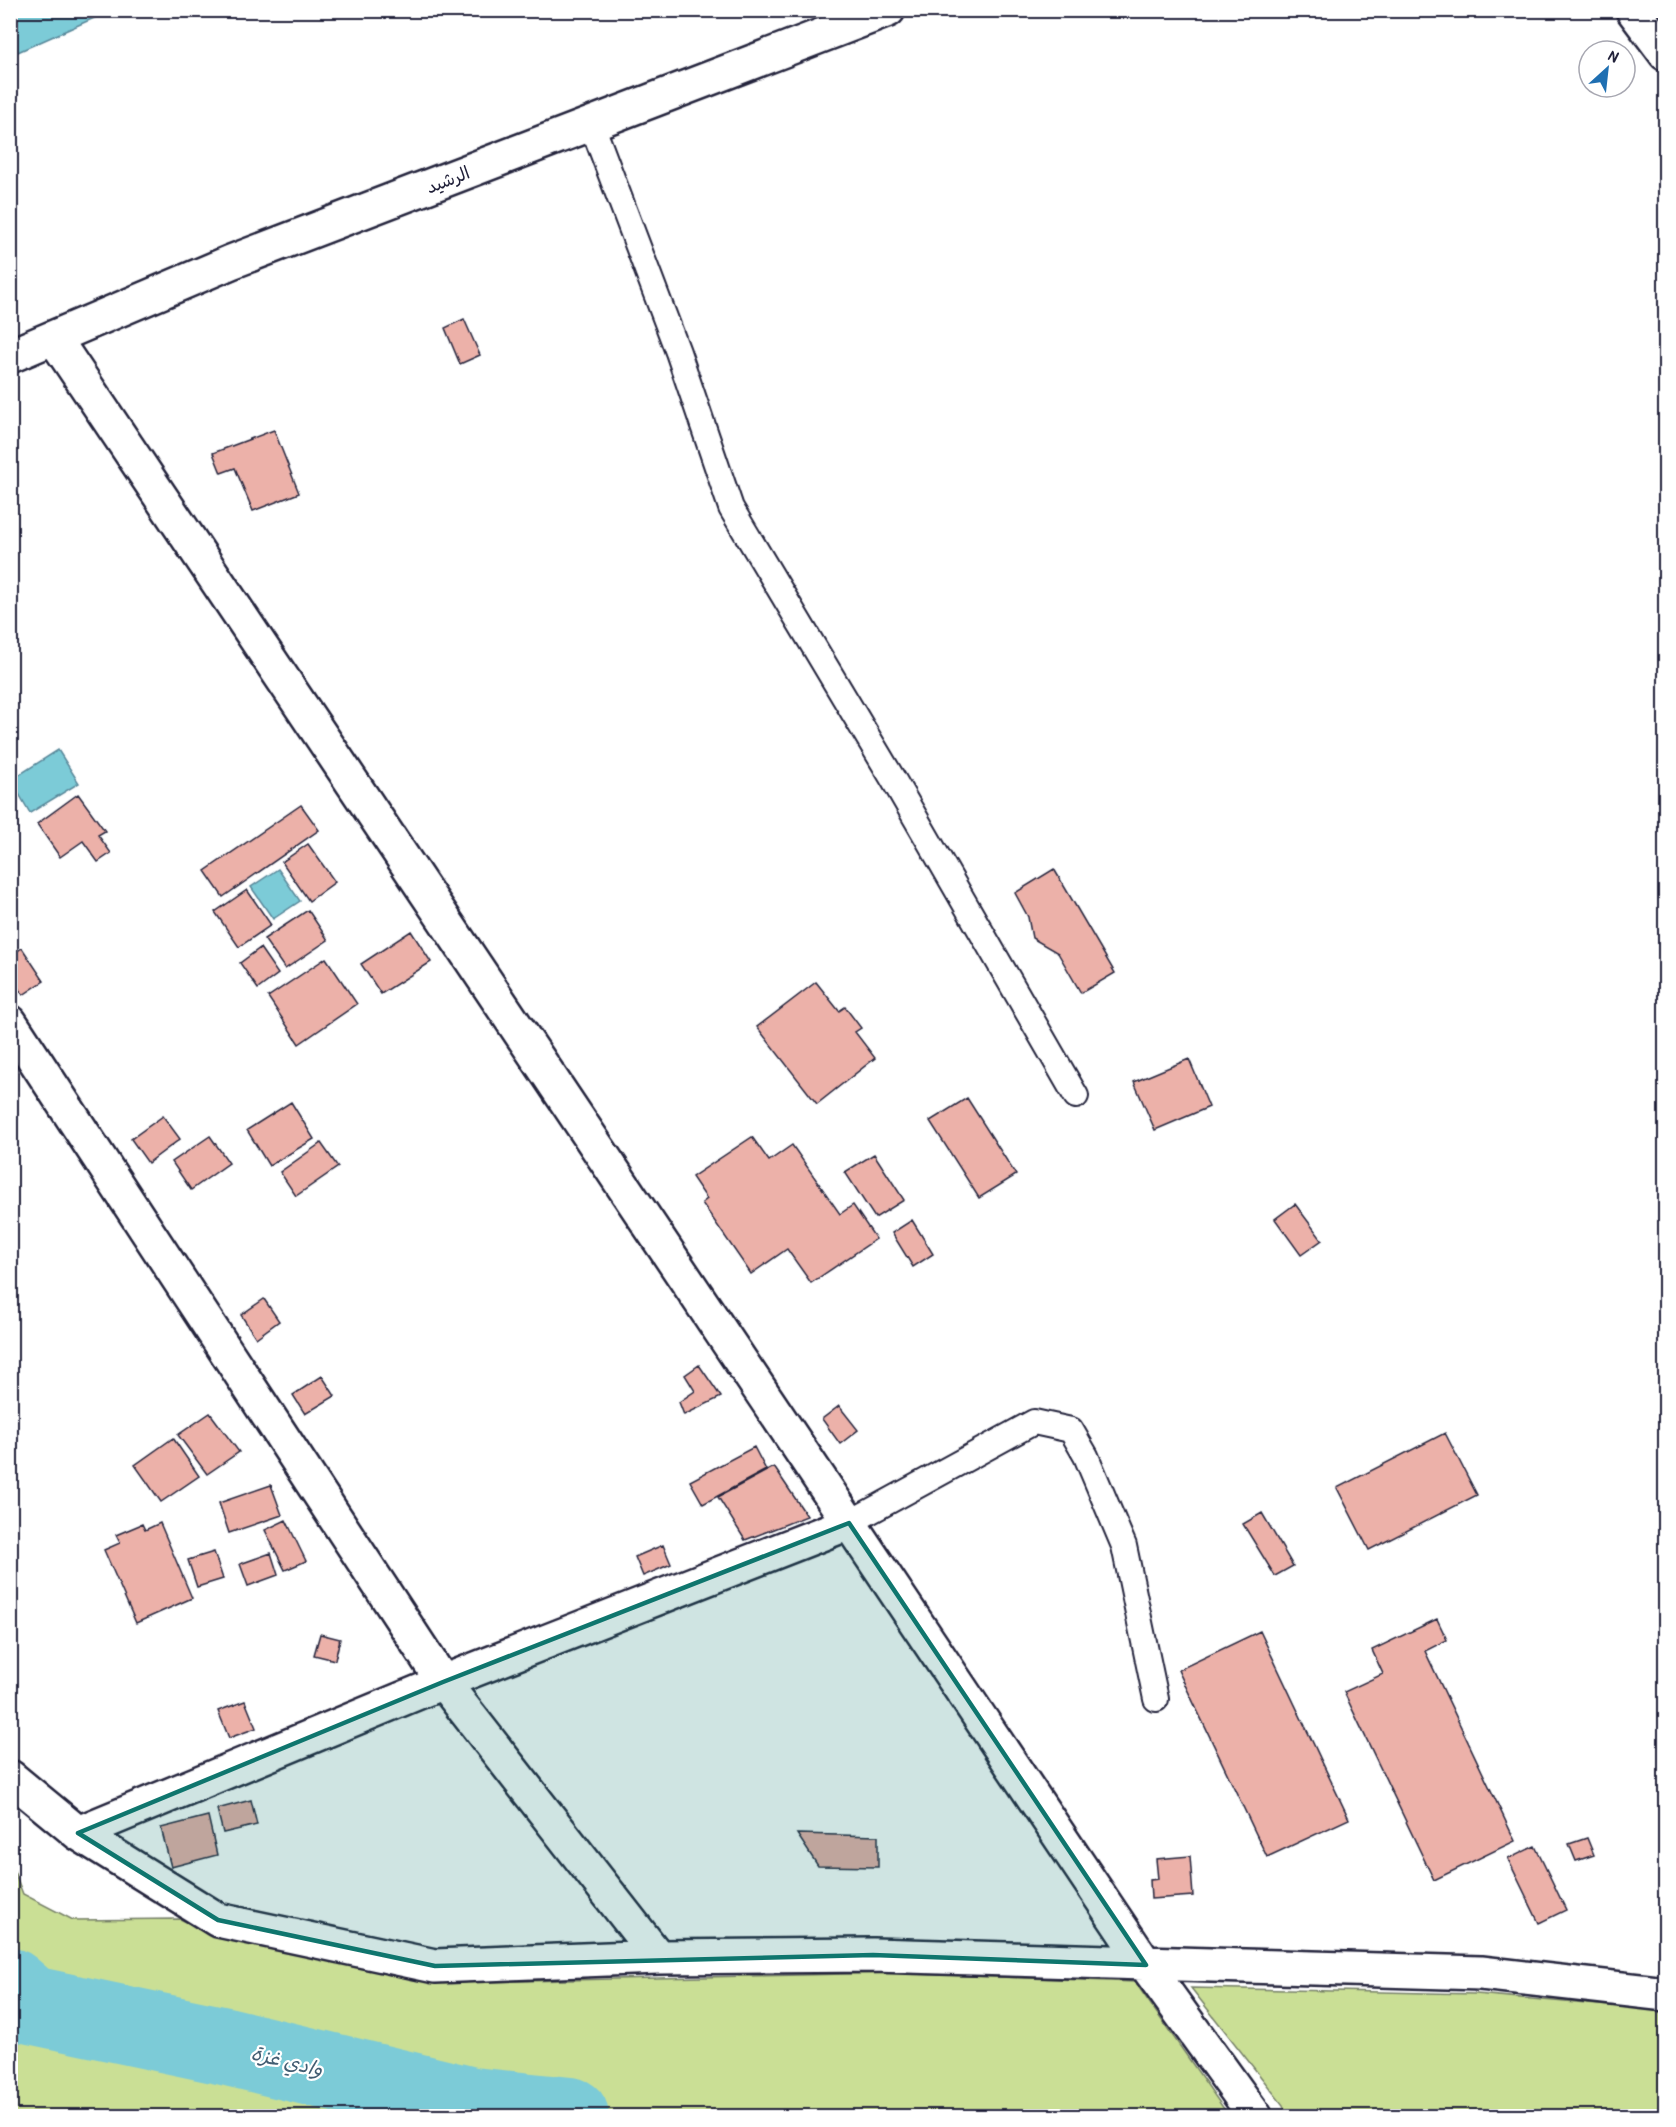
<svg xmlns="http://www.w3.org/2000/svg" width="1676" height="2127" viewBox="0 0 1676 2127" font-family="'Patrick Hand','Playpen Sans Arabic',sans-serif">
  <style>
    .green { fill: #cadf95; stroke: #768068; stroke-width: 1.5 }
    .water { fill: #7ccbd7; stroke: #588799; stroke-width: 1.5 }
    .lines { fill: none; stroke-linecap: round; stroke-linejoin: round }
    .river { stroke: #7ccbd7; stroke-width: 78 }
    .building { fill: #ecb1a9; stroke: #22223b; stroke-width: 1.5 }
    .service-casing { stroke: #22223b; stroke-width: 28 }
    .minor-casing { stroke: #22223b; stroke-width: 38 }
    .secondary-casing { stroke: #22223b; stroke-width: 38 }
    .service { stroke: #fff; stroke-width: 24 }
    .minor { stroke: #fff; stroke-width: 33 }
    .secondary { stroke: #fff; stroke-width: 33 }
    .marked { fill: #0f766e; fill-opacity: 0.2; stroke: #0f766e; stroke-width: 4.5; stroke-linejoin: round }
    .labels { text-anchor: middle; stroke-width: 4.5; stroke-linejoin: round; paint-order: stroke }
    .street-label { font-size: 18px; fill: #22223b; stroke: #fff }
    .water-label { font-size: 20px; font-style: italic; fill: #425d72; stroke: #fff }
  </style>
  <rect width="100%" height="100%" fill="#fff"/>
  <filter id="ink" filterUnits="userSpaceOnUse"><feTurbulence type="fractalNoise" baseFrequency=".0167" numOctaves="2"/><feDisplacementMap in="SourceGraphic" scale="12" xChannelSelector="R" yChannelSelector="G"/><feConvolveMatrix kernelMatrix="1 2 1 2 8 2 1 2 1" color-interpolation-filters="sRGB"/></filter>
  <g filter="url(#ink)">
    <!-- green -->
    <path class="green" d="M10,1861L23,1894L73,1920L180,1919L215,1935L432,1983L891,1973L1135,1982L1229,2116H11Z
      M1191,1988L1476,1994L1665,2011V2116H1287L1283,2105Z"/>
    <!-- water -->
    <path class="water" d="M11,10H110V11L11,55Z
      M58,750L79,783L30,813L11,780Z
      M278,869L300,901L273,919L251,887Z"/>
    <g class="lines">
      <!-- river -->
      <path class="river" d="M10,1987L31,2005L225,2046L472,2106L570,2116"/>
    </g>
    <!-- building -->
    <path class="building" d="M464,319L480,355L460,364L445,328Z
      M274,430L299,493L253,511L235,468L221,473L213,453Z
      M78,794L105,831L98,835L111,853L98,862L83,841L60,857L37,824Z
      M301,805L319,830L223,897L205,871Z
      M308,844L335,882L309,901L282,862Z
      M1054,869L1115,973L1081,993L1058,953L1032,938L1028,917L1015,893Z
      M247,890L271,925L239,947L215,912Z
      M308,910L328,940L285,969L264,939Z
      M411,931L431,962L381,994L361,964Z
      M22,948L44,981L23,995L10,976V956Z
      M260,948L278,974L258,989L240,963Z
      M326,958L357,1004L299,1044L268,997Z
      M816,982L839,1011L845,1007L861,1028L855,1032L875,1058L817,1104L757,1027Z
      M1189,1059L1209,1107L1155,1130L1134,1082Z
      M967,1098L1016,1175L979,1198L930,1121Z
      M291,1102L314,1139L269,1166L247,1130Z
      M163,1116L180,1139L148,1163L131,1139Z
      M210,1136L229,1163L191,1190L172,1162Z
      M752,1137L769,1161L792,1145L840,1214L853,1205L876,1239L811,1283L787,1249L751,1274L702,1203L707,1199L692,1177Z
      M321,1143L338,1167L296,1196L280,1172Z
      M874,1154L904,1200L875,1218L845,1172Z
      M1295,1204L1322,1240L1301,1255L1275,1219Z
      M912,1220L933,1254L913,1267L892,1233Z
      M264,1299L279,1321L256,1338L241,1315Z
      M699,1365L721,1397L684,1415L679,1402L695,1391L685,1375Z
      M322,1376L335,1396L305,1414L293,1395Z
      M839,1406L858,1430L840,1444L822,1419Z
      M210,1413L239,1452L207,1474L178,1435Z
      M1445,1433L1477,1495L1369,1550L1337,1488Z
      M173,1438L199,1476L161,1502L135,1465Z
      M754,1447L766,1470L703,1504L690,1481Z
      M774,1467L807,1516L745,1540L718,1497Z
      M271,1485L282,1515L229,1533L219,1503Z
      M1262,1513L1293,1566L1275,1576L1243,1524Z
      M286,1520L306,1561L285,1570L265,1530Z
      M160,1523L192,1598L136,1623L104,1550L120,1543L116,1535L142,1524L145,1530Z
      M663,1545L671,1564L643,1576L635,1557Z
      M214,1552L223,1579L197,1587L188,1560Z
      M271,1553L278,1575L248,1586L240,1564Z
      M1437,1619L1447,1640L1425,1651L1515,1841L1434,1880L1344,1692L1383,1674L1372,1650Z
      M1260,1631L1349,1819L1267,1857L1178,1670Z
      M320,1634L340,1639L335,1660L314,1655Z
      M245,1701L256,1728L229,1738L218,1711Z
      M251,1800L257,1825L223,1833L217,1809Z
      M208,1816L217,1855L171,1867L161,1828Z
      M797,1834L878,1836V1867L818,1866Z
      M1587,1838L1594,1855L1576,1861L1569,1844Z
      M1535,1846L1566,1910L1539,1923L1508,1859Z
      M1190,1856L1193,1896L1151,1899L1150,1880L1158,1879L1156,1859Z"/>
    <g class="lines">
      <defs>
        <path id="service" d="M592,125L678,352L731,508L893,779L1076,1096
          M849,1523L1034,1422L1071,1430L1086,1456L1124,1546L1156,1699"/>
        <path id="minor" d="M1633,10L1666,54
          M54,338L1146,1965L1255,2116
          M10,1022L443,1682L658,1957
          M10,1777L78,1833L218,1920L435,1966L658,1957L873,1955L1481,1973L1666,1994
          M78,1833L443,1682L849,1523"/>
        <path id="secondary" d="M10,356L231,262L888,10"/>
      </defs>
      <!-- service casing -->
      <use href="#service" class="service-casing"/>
      <!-- minor casing -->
      <use href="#minor" class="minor-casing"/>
      <!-- secondary casing -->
      <use href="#secondary" class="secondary-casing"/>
      <!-- service -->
      <use href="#service" class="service"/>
      <!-- minor -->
      <use href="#minor" class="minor"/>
      <!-- secondary -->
      <use href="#secondary" class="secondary"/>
    </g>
  </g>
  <!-- marked area -->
  <path class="marked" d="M849,1523L1146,1965L873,1955L435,1966L218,1920L78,1833L443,1682Z"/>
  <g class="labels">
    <!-- street labels -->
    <g class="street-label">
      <text transform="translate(448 180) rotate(-21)" y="6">الرشيد</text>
    </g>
    <!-- water labels -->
    <g class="water-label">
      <text transform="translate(287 2061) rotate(14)" y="7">وادي غزة</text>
    </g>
  </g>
  <!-- margin -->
  <rect width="1676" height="2127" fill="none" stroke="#fff" stroke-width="36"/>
  <rect x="18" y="18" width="1640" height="2091" fill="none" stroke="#22223b" stroke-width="2" filter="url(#ink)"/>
  <!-- north arrow -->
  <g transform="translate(1607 69) rotate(27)"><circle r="28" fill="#ffffff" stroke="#a7a7b1" stroke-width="1.5"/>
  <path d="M0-4.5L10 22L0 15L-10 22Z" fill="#1f6fb2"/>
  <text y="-9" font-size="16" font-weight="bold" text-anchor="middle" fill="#22223b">N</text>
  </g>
</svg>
